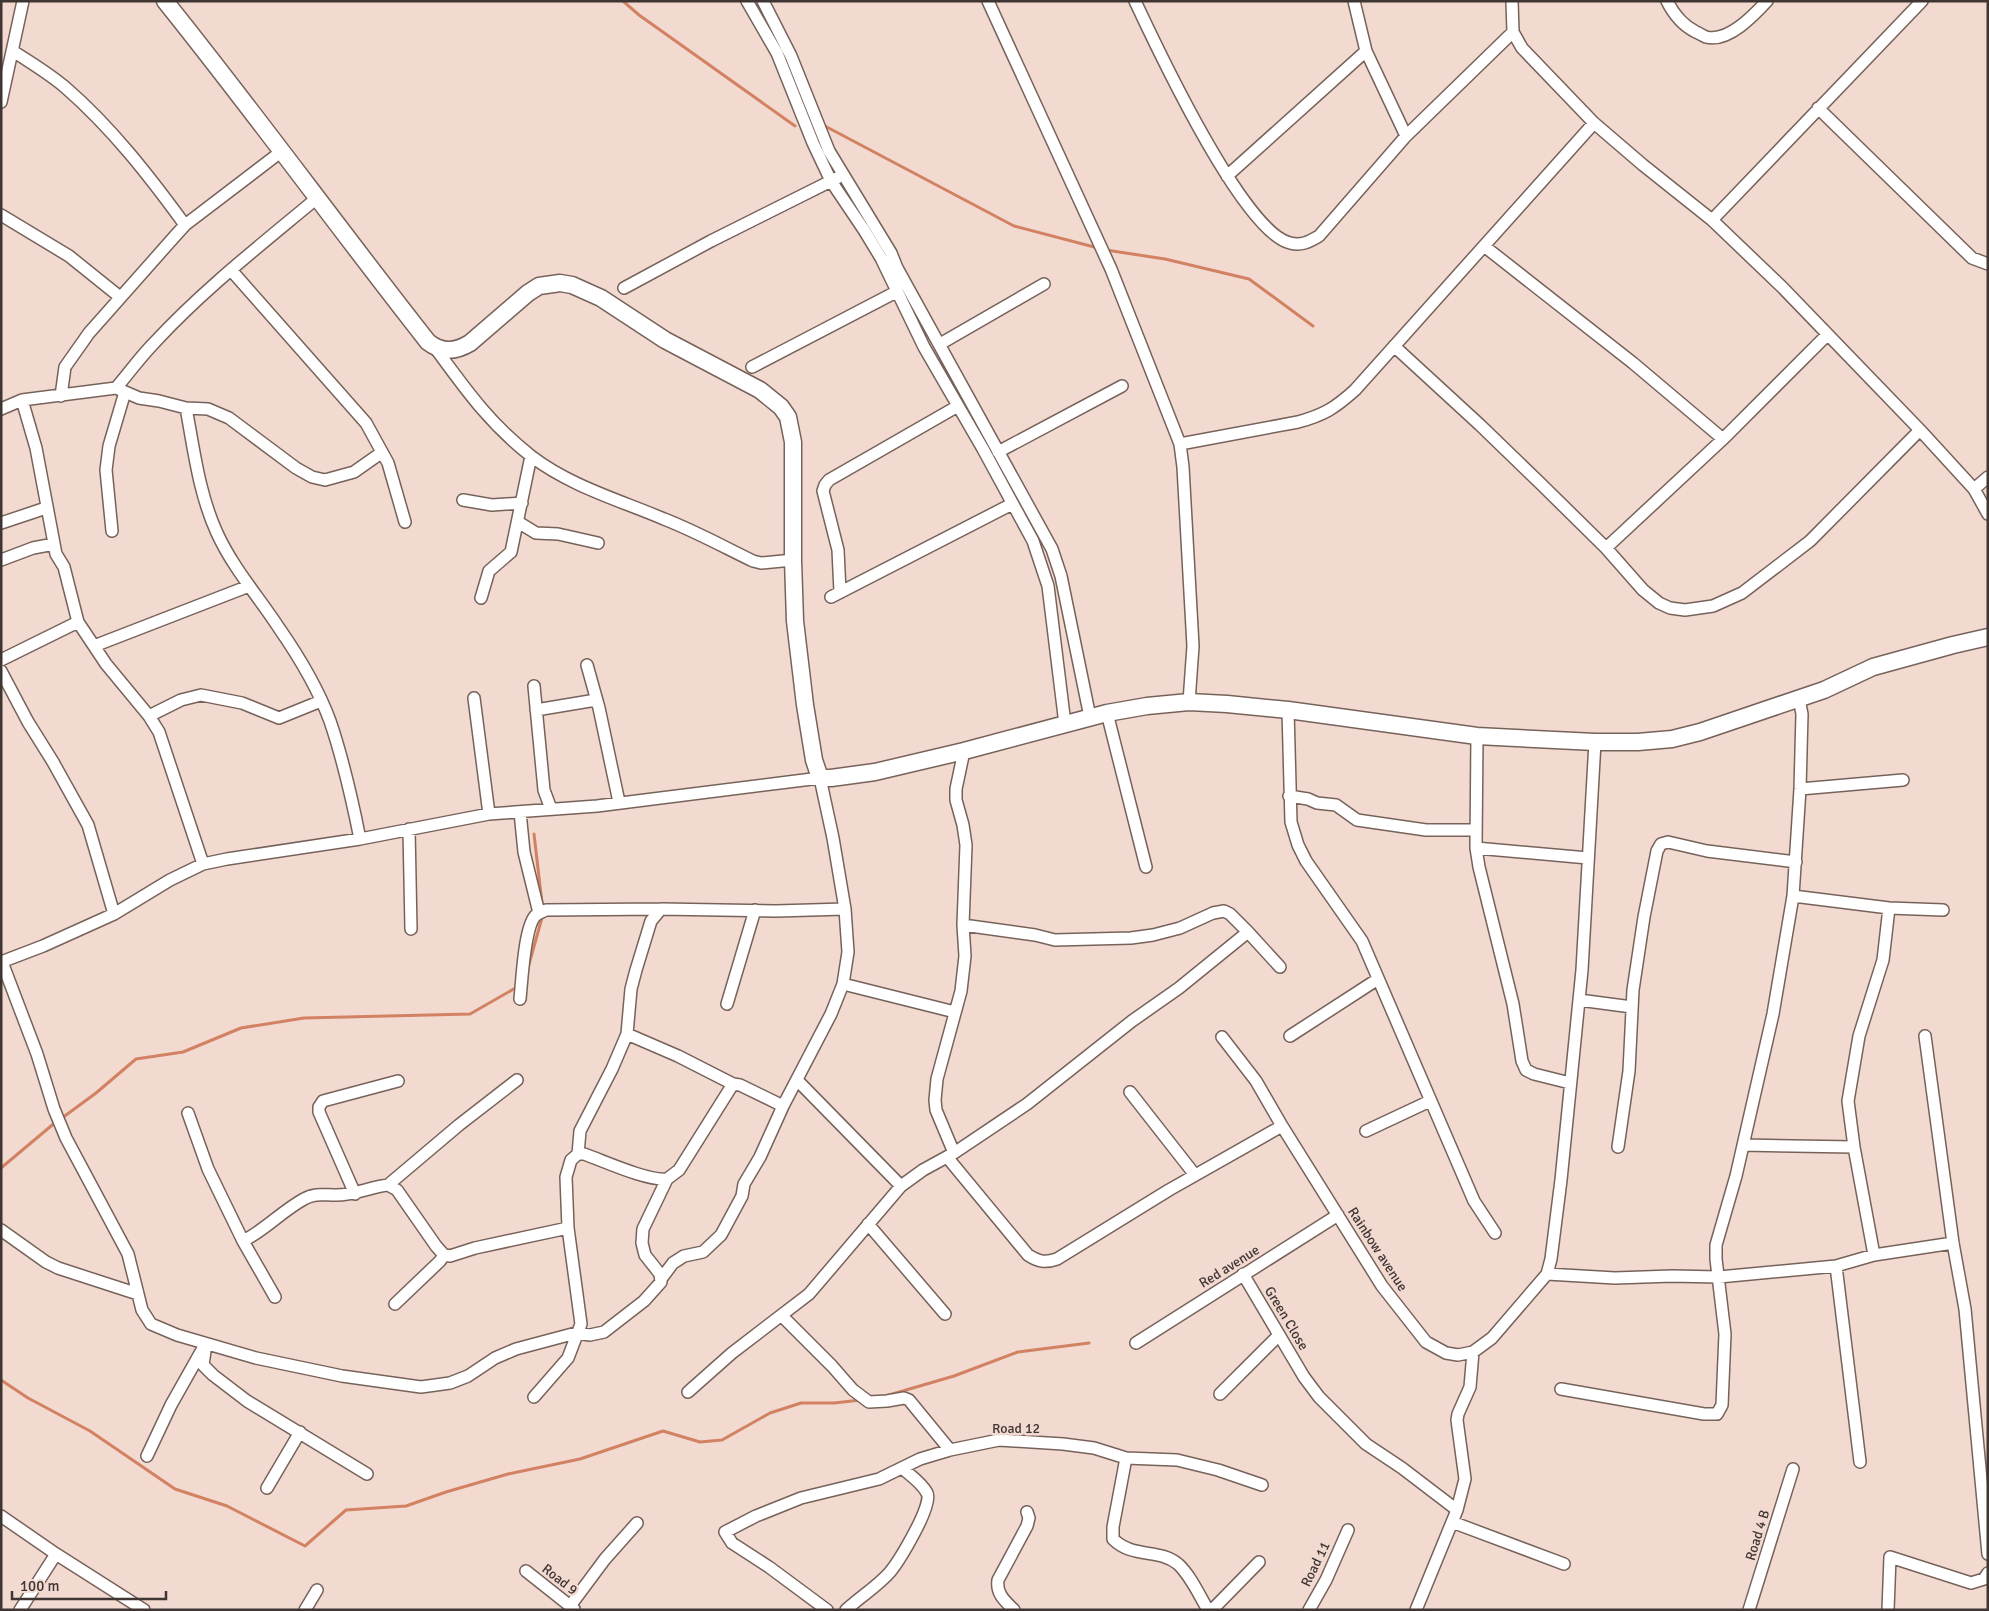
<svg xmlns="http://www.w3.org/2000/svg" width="1989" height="1611" viewBox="0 0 1989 1611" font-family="Signika,sans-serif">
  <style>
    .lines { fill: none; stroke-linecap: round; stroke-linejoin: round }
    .stream { stroke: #d28262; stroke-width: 3 }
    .street-casing { stroke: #77625a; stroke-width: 14 }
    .secondary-casing { stroke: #77625a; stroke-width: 19 }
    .street { stroke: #fff; stroke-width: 11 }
    .secondary { stroke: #fff; stroke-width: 16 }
    .labels { text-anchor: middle; stroke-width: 5; stroke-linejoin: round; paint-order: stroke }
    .street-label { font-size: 14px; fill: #3f3532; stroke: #f2dad1 }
  </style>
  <rect width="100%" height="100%" fill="#f2dad1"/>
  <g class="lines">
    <!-- stream -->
    <path class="stream" d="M623,1L639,15L795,126
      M823,125L1014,226L1098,248
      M1106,250L1165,259L1249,279L1313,326
      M534,834L542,903
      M528,968L543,914
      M62,1118L96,1093L136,1059L183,1052L241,1028L304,1018L470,1014L519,986
      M1,1168L57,1121
      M1,1380L28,1398L90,1431L175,1489L227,1506L305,1546L346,1510L406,1506L446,1492L508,1474L580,1459L663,1431L700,1442L722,1440L770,1413L801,1403H834L861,1400
      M889,1395L954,1376L1018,1352L1089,1343"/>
    <defs>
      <path id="street" d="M747,1L777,53L813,143L831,181L864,230L881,258L924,347L983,449L1033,541L1048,586L1065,724
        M763,1L791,56L829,151L891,253L897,268L1052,549L1061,576L1090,717
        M988,1L1111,269L1180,444L1183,467L1193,646L1189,702
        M1135,1C1157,48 1243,232 1290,243C1301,246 1309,242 1319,236L1406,136L1513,32
        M1354,1L1366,51L1406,136
        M1512,1L1513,32L1522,48L1594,123L1643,165L1712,220L1783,288L1920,430L1974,489L1988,514
        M1667,1C1674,15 1682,25 1696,32C1699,33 1703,36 1706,37C1728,43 1754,15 1767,1
        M13,51C31,63 50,74 66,88C112,128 150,177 185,225
        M1,102L23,1
        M1818,108L1972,258L1988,264
        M1227,176L1366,51
        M1,215L69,256L120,297
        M1712,220L1922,1
        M1484,246L1633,363L1723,439
        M231,270L366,423L388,463L405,522
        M624,288L711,241L837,178
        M940,344L1044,284
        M1394,346L1480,425L1541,484L1606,548L1643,590L1659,603L1670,608L1685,610L1713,606L1742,593L1810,541L1920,430
        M436,349C466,390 490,424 531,456C570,486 619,500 664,519C695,531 724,547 753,561L761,563L793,560
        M752,367L896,292
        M116,388C129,373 141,356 155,342C204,289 262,244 317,198
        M61,396L65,367L89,333L175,236L185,225L282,151
        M22,400L36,448L56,554L64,567L78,622L106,664L149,716L159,732L203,864
        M186,408C194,450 199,494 217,533C233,568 258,596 279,628C297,654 319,691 330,721C343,759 352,799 360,839
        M1,409L22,400L116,388L139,398L159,401L186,408L208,409L229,418L296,468L312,477L325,480L354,472L381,453
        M1180,444L1298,422C1324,415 1335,408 1355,390L1594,123
        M998,452L1122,386
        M1974,489L1988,477
        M463,500L492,505L522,503
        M518,522L536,533L558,534L598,543
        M1,523L46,508
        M112,531L106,470L109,446L125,392
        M1606,548L1723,439L1827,335
        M1,560L33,548L54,544
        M840,592L838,550L823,491L825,485L829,480L958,406
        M831,597L1012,504
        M481,598L489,571L511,552L531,456
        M94,646L249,586
        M1,660L78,622
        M587,665L599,708L619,802
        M1,671L28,722L53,762L88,825L114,914
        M534,686L544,790L551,809
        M474,698L489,814
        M536,710L596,700
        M1288,710L1291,822L1298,845L1306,861L1362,941L1474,1201L1495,1233
        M1107,713L1146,867
        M149,716L181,700L201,695L242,703L279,718L321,701
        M1477,736L1476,848L1479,867L1513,1004L1522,1061L1526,1070L1534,1074L1570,1083
        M1800,789L1903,780
        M1289,796L1308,799L1317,803L1336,805L1357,820L1426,830H1476
        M520,812L524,852L539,913
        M409,829L411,929
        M1476,848L1588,858
        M1793,896L1889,908L1943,910
        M963,925L1035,935L1055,940L1131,938L1153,935L1180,928L1213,913L1224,911L1230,914L1248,932L1280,967
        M1,962L43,946L114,914L170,880L203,864L227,859L360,839L489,814L597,806L820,778L833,838L845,909L848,952L843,984L831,1014L783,1106L760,1157L744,1184L742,1196L721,1235L703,1252L684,1256L673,1263L661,1279
        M2,962L37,1054L54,1109L66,1138L128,1254L142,1310L151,1324L177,1335L256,1358L342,1376L421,1387L450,1383L468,1376L495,1358L516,1349L576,1333L590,1335L604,1332L644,1301L661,1282L660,1274L645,1255L642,1243L643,1229L667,1179L679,1170L733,1084L740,1085L783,1106
        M843,984L955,1012
        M520,999C522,981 524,929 535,916C538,913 542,912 546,910L661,909L776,911L845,909
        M1579,1000L1632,1007
        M727,1004L755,910
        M627,1034L678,1056L733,1084
        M1290,1036L1378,979
        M1925,1036L1953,1243L1965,1309L1988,1554
        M1222,1037L1256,1081L1282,1126L1382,1286L1426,1342L1446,1353L1458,1355L1473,1352L1492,1338L1547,1274L1551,1259L1561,1180L1582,970L1595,742
        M797,1080L901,1186
        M1130,1092L1195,1175
        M188,1113L208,1169L243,1241L275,1297
        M1366,1131L1430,1101
        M1743,1145L1854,1147
        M1618,1147L1629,1071L1633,990L1644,917L1657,851L1661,844L1668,842L1707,851L1796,862
        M954,1153L936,1110L935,1100L937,1079L961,991L965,956L963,925L966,845L963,825L956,800V789L964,751
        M578,1154L580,1131L612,1069L627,1034L631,989L636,970L651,921L661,909
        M947,1157L1028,1255C1039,1262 1045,1263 1057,1259L1169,1190L1282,1126
        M388,1185L459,1125L517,1080
        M355,1194L319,1112V1107L323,1101L398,1081
        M868,1224L945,1314
        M1,1230L46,1262L58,1268L138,1294
        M243,1241C265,1230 282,1211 304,1199C314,1193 324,1195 334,1195C353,1196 369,1187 388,1185L397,1190L436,1246L444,1255L450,1256L475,1248L568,1228
        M1874,1255L1854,1147L1848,1101L1859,1036L1883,960L1889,908
        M1836,1266L1860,1462
        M1243,1274L1304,1377L1319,1397L1366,1444L1402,1468L1457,1510
        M1547,1274L1615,1278L1672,1276L1719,1277L1836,1266L1874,1255L1953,1243
        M395,1304L440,1261L444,1255
        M782,1316L832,1366L853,1390L869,1402L887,1401L904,1398L909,1400L950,1450
        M1136,1343L1338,1215
        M206,1344L203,1365L213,1375L247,1401L367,1474
        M1561,1389L1704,1414H1717L1722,1405L1725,1334L1716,1259V1245L1736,1176L1773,1014L1793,896L1800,789L1802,714L1799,699
        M688,1392L732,1353L809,1294L901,1186L923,1170L954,1153L1027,1104L1132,1021L1179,988L1248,932
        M1220,1394L1279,1335
        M534,1397L568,1358L581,1324L568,1228L566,1177L571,1160L578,1154H584C604,1161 647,1181 667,1179
        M147,1456L171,1405L202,1350
        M1126,1458L1113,1527V1539C1133,1559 1159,1548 1178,1564C1191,1576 1199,1595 1208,1610
        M267,1488L300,1432
        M1,1516L56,1554L144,1610
        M1452,1522L1564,1564
        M526,1571L574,1609
        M570,1606L605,1559L637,1523
        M20,1610L56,1554
        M305,1610L317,1590
        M827,1610L769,1567L732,1543L725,1532L756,1516L801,1498L879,1479L920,1459L950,1450L999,1440L1063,1444L1094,1448L1126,1458L1177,1460L1218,1470L1262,1485
        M846,1610C860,1597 878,1586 890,1572C899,1561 934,1504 927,1493C922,1483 910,1475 902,1468
        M1014,1610C1005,1601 996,1594 998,1580L1027,1526L1029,1518L1027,1512
        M1212,1610L1259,1562
        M1309,1610L1326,1580L1348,1530
        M1416,1610L1457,1510L1465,1479L1457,1420L1458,1414L1470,1387L1473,1352
        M1749,1610L1793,1469
        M1888,1610L1890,1557L1971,1583L1984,1579L1988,1573"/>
      <path id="secondary" d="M165,1C255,113 339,229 428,342C442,353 455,352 470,343L528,293L539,286L560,283L572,285L601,298L665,340L760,390L781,407L788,417L793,442V560L795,621L805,705L814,760L820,778H831L875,772L964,751L1107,713L1147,706L1189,702L1227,704L1288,710L1477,736L1595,742H1638L1672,739L1700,732L1824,690L1873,667L1953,645L1988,637"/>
    </defs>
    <!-- street casing -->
    <use href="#street" class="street-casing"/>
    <!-- secondary casing -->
    <use href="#secondary" class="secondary-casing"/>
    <!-- street -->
    <use href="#street" class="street"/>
    <!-- secondary -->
    <use href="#secondary" class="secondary"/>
  </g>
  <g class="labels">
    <!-- street labels -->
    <g class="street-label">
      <text transform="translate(1378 1249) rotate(57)" y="5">Rainbow avenue</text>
      <text transform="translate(1229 1266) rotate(-32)" y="5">Red avenue</text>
      <text transform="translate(1287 1318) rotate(59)" y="5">Green Close</text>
      <text x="1016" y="1433">Road 12</text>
      <text transform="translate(1757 1535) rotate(-73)" y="5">Road 4 B</text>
      <text transform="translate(1315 1564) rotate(-64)" y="5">Road 11</text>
      <text transform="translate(560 1579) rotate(38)" y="5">Road 9</text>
    </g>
  </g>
  <!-- border -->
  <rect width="1989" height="1611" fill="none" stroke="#3f3532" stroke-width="5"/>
  <!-- scale -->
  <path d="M12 1591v8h154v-8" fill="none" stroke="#3f3532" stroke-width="2.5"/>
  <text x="20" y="1591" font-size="15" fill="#3f3532" stroke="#f2dad1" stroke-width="4" paint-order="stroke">100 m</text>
</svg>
